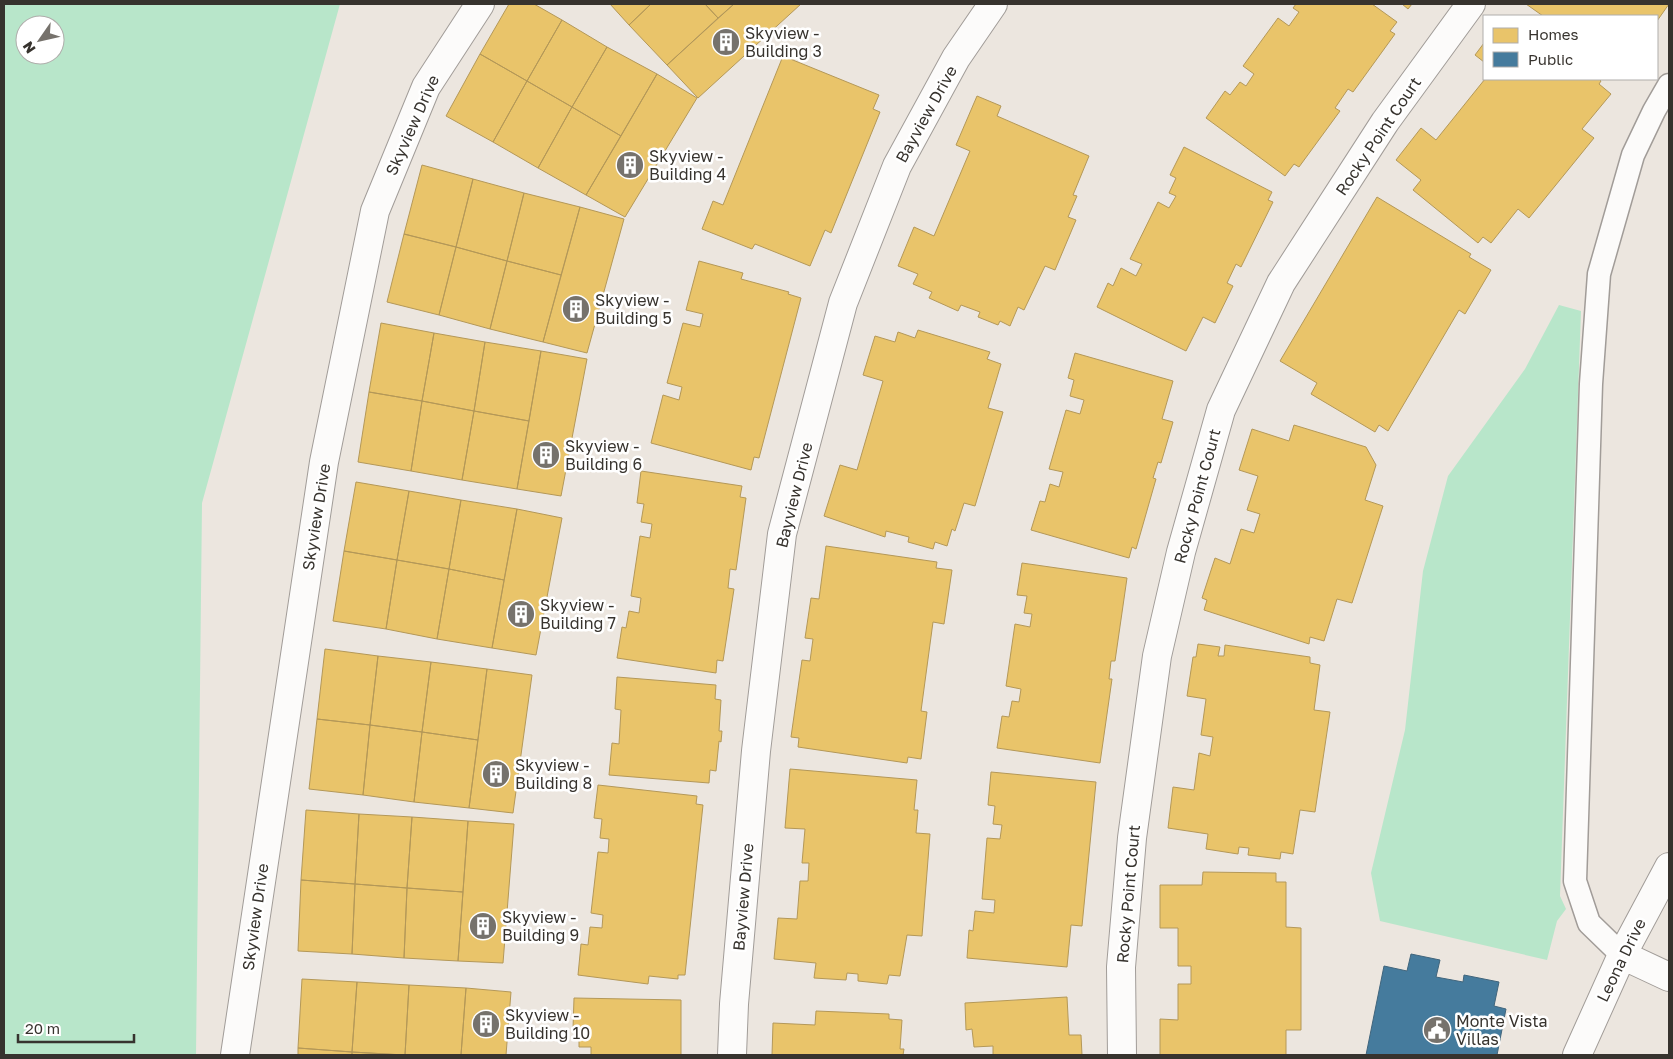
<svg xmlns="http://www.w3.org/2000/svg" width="1673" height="1059" viewBox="0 0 1673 1059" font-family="'Golos Text',sans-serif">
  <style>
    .green { fill: #b8e6ca; fill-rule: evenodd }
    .homes { fill: #e9c46a; stroke: #b49858 }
    .public { fill: #457b9d; stroke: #41657c }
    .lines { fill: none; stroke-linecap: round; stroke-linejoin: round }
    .service-casing { stroke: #a19c98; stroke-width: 25 }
    .minor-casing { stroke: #a19c98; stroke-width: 30 }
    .service { stroke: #fcfbfa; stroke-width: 22 }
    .minor { stroke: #fcfbfa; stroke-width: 28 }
    .labels { text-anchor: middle; stroke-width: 5; stroke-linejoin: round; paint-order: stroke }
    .poi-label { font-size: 16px; fill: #37332e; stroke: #fff; text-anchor: start }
    .street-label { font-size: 16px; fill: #37332e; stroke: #fff }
  </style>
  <rect width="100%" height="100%" fill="#ece6df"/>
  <!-- green -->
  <path class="green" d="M4,4H340L202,503L196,1055H4ZM25,25H55V55H25Z
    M1559,305L1581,311L1560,896L1566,909L1557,921L1547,960L1380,921L1371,873L1405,730L1423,571L1448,476L1525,369Z"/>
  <!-- homes -->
  <path class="homes" d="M509,4H534L562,20L527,81L480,54Z
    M610,4H651L629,25Z
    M651,4H705L718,18L667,65L629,25Z
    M705,4H734L718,18Z
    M734,4H801L698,98L667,65Z
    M1296,4H1372L1397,22L1390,31L1395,34L1353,92L1348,89L1335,108L1340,111L1299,167L1294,164L1285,176L1206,118L1225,91L1230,95L1240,82L1246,86L1254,74L1243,66L1278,18L1289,26L1299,12L1293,8Z
    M1402,4H1412L1408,9Z
    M1526,4H1669L1657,21V16H1543Z
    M562,20L607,47L572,107L527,81Z
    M1484,43V62L1475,55Z
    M607,47L657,74L621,136L572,107Z
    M480,54L527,81L493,142L446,116Z
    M783,56L879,95L873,109L880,112L831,233L825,230L810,266L755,244L752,249L702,229L713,201L723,205Z
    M657,74L697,98L625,217L586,195Z
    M1485,79H1599L1601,81L1599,84L1611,94L1582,129L1594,138L1529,218L1518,209L1491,243L1483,237L1478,243L1413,190L1421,180L1396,160L1421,128L1436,140Z
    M527,81L572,107L538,168L493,142Z
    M977,96L1001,106L997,116L1089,156L1073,195L1077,196L1068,217L1076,220L1055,270L1045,266L1024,310L1018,307L1010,326L1000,321L998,325L978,317L980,312L961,305L958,311L929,298L932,292L913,284L918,274L898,266L914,227L934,236L970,151L956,145Z
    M572,107L621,136L586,195L538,168Z
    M1184,147L1272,192L1268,200L1273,202L1241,267L1236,264L1227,283L1233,286L1215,323L1203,317L1186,351L1097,307L1108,283L1113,286L1121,268L1136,276L1142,264L1130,259L1158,202L1169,208L1176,196L1169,193L1176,178L1170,175Z
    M422,165L473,179L456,247L404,234Z
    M473,179L524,193L507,261L456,247Z
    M524,193L580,207L561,275L507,261Z
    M1377,197L1471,254L1469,257L1491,270L1465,314L1459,310L1388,431L1379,425L1375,432L1311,394L1317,383L1280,361Z
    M580,207L624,219L587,353L543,342Z
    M404,234L456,247L439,315L387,302Z
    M456,247L507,261L490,329L439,315Z
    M507,261L561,275L543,342L490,329Z
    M699,261L743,273L741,279L789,292L788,294L801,298L759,458L754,457L751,470L651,443L663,395L679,400L682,387L667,383L683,323L700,327L703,314L686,310Z
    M381,323L434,333L422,401L369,392Z
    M918,330L990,352L987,359L1001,364L988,408L1003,412L975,506L964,503L955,531L952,529L947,546L935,542L933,549L908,542L909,537L886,531L885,537L824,516L840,465L857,470L883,381L863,375L875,336L895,342L898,332L915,338Z
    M434,333L485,342L474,411L422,401Z
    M485,342L541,351L529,421L474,411Z
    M541,351L587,359L561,496L517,489Z
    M1075,353L1173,381L1162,419L1173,422L1161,463L1158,462L1153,478L1156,479L1136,549L1132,547L1129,558L1031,530L1040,501L1045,502L1050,484L1059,487L1063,472L1049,469L1066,410L1080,414L1084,400L1070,396L1074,380L1068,378Z
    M369,392L422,401L411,471L358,462Z
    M422,401L474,411L462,480L411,471Z
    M474,411L529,421L517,489L462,480Z
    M1294,425L1366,447L1376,465L1365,500L1383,506L1352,603L1337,599L1324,641L1310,637L1309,644L1204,610L1207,600L1202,598L1215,558L1230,564L1241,529L1254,533L1260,514L1247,510L1258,476L1239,470L1252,429L1289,441Z
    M641,471L742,486L740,497L746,498L736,570L730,569L728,588L734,589L723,661L717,660L716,673L617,658L622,627L626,628L629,611L639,613L641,598L631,596L640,536L650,538L652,524L641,522L644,504L637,503Z
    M356,482L409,491L397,560L344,551Z
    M409,491L461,500L449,569L397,560Z
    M461,500L517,509L504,580L449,569Z
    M517,509L562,518L536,655L492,648Z
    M826,546L937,562L936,568L952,570L944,624L933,622L921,711L927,712L921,759L908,757L907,763L798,747L799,738L791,737L802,660L810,661L813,639L805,638L811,598L819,599Z
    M344,551L397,560L386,629L333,621Z
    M397,560L449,569L437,639L386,629Z
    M1022,563L1127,578L1115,661H1111L1109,679H1112L1100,763L997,748L1002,716L1009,717L1012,701L1019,702L1021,689L1006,686L1015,624L1030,627L1032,614L1024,613L1027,596L1017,595Z
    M449,569L504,580L492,648L437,639Z
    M1198,644L1220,647L1218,656H1224L1225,645L1310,657V663L1320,665L1314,710L1330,712L1315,812L1300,810L1293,854L1281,852L1280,859L1248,855L1249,848L1239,847L1238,854L1206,849L1208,834L1168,828L1173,787L1194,790L1199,753L1210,756L1213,737L1201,735L1206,699L1187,696L1193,657H1196Z
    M325,649L378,656L370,725L317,719Z
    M378,656L431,662L422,732L370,725Z
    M431,662L487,669L478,740L422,732Z
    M487,669L532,675L513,813L469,808Z
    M617,677L716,685L715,699L721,700L719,731H722L721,742L719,741L716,771L710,770L709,783L609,775L612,743L619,744L621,710L615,709Z
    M317,719L370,725L363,795L309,789Z
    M370,725L422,732L414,802L363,795Z
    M422,732L478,740L469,808L414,802Z
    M790,769L917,780L914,810H918L916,833L930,834L922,936L907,935L900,976L889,975L887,984L858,981V974L847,973L846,980L814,978L816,963L774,959L778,918L797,919L800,881H808L809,863H802L805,829L785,828Z
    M991,772L1096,782L1082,926L1071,925L1067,967L967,958L969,930L973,931L975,911L994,913L995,900L982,899L987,838L1000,839L1002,825L993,824L995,806L988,805Z
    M598,785L697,796L696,804L703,805L685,975H678V979L649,976L648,984L578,975L581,944L588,945L590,927L602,928L603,915L591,913L598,852L608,853L609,839L600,838L602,819L594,818Z
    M306,810L359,814L355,884L301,880Z
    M359,814L412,817L407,888L355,884Z
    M412,817L468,821L463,892L407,888Z
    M468,821L514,824L503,963L458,961Z
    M1203,872L1276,873V882H1286V927L1301,928V1030H1286V1055H1160V1019L1178,1020V984H1191V966H1178V928H1160V885H1202Z
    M301,880L355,884L352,954L298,951Z
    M355,884L407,888L404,958L352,954Z
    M407,888L463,892L458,961L404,958Z
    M302,979L357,982L352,1052L298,1048Z
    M357,982L409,985L405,1055L352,1052Z
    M409,985L466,988L461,1055H405Z
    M466,988L511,992L506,1055H461Z
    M1067,997L1069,1035H1081L1082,1055H993V1046L974,1047L972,1029L966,1030L965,1003Z
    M574,998L681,1000V1055H591V1047H579V1029H573Z
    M816,1011L889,1014V1019L902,1020L900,1049H904L903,1055H772L773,1023L815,1025Z
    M298,1048L352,1052V1055H298Z
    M352,1052L402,1055H352Z"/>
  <!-- public -->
  <path class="public" d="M1411,954L1440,960L1436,977L1463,982L1464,975L1499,982L1494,1006L1506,1009L1497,1055H1366L1384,966L1407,971Z"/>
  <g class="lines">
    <defs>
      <path id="service" d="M1622,955L1589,923L1575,881L1591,384L1599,274L1633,155L1654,111L1669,85"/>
      <path id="minor" d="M1622,955L1669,977
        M235,1055L324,462L375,211L426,87L480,4
        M732,1055L734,1004L756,751L782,534L843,303L897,166L956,58L993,4
        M1122,1055L1121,967L1132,838L1157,656L1181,552L1221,410L1281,283L1385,122L1471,4
        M1577,1055L1622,955L1669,867"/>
    </defs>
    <!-- service casing -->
    <use href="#service" class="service-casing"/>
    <!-- minor casing -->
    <use href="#minor" class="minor-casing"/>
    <!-- service -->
    <use href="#service" class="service"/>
    <!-- minor -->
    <use href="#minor" class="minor"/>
  </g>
  <!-- icons -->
  <defs>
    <symbol id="building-disc" viewBox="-11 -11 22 22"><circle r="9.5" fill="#76726c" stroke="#fff"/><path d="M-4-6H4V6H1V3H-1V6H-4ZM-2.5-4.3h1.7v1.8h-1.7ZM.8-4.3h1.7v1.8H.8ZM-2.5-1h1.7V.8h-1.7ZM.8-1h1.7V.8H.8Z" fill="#fff"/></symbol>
    <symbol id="civic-disc" viewBox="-11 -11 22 22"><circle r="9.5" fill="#76726c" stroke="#fff"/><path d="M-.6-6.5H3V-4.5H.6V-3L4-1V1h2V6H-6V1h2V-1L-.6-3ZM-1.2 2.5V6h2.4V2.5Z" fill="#fff"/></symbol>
  </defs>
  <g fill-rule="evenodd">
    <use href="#building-disc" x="710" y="26" width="32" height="32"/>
    <use href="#building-disc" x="614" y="149" width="32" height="32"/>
    <use href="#building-disc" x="560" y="293" width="32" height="32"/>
    <use href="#building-disc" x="530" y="439" width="32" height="32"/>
    <use href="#building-disc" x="505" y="598" width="32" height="32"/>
    <use href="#building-disc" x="480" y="758" width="32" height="32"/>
    <use href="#building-disc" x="467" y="910" width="32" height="32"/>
    <use href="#building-disc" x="470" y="1008" width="32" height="32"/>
    <use href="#civic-disc" x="1421" y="1014" width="32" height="32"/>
  </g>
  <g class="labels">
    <!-- poi labels -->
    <g class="poi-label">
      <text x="745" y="39">Skyview -<tspan x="745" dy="18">Building 3</tspan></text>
      <text x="649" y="162">Skyview -<tspan x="649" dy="18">Building 4</tspan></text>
      <text x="595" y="306">Skyview -<tspan x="595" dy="18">Building 5</tspan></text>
      <text x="565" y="452">Skyview -<tspan x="565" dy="18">Building 6</tspan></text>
      <text x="540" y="611">Skyview -<tspan x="540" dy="18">Building 7</tspan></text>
      <text x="515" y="771">Skyview -<tspan x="515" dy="18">Building 8</tspan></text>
      <text x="502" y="923">Skyview -<tspan x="502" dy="18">Building 9</tspan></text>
      <text x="505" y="1021">Skyview -<tspan x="505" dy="18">Building 10</tspan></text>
      <text x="1456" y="1027">Monte Vista<tspan x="1456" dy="18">Villas</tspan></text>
    </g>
    <!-- street labels -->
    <g class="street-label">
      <text transform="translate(926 114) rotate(-61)" y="6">Bayview Drive</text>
      <text transform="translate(412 125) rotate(-66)" y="6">Skyview Drive</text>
      <text transform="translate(1378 136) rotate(-56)" y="6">Rocky Point Court</text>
      <text transform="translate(794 495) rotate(-76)" y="6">Bayview Drive</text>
      <text transform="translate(1197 496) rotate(-75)" y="6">Rocky Point Court</text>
      <text transform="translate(316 517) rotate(-81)" y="6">Skyview Drive</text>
      <text transform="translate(1128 894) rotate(-85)" y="6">Rocky Point Court</text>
      <text transform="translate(743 897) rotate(-85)" y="6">Bayview Drive</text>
      <text transform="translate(255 917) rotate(-82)" y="6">Skyview Drive</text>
      <text transform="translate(1621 960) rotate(-64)" y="6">Leona Drive</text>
    </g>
  </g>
  <!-- border -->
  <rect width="1673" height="1059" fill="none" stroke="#37332e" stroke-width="10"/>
  <!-- legend -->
  <rect x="1483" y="15" width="175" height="65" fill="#ffffff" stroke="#afadab"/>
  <rect x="1493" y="28" width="25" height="15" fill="#e9c46a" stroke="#afadab"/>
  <text x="1528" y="40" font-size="15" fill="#37332e">Homes</text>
  <rect x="1493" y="52" width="25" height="15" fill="#457b9d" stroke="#afadab"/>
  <text x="1528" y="65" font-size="15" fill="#37332e">Public</text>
  <!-- north arrow -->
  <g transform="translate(40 40) rotate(236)"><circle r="24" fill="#ffffff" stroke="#afadab"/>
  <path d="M0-4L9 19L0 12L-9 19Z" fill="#76726c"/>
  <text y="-8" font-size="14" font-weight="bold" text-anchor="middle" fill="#37332e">N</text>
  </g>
  <!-- scale -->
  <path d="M18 1034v8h116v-8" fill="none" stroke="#37332e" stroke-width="2.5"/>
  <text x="25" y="1034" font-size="15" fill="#37332e" stroke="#ffffff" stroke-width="4" paint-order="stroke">20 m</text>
</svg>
